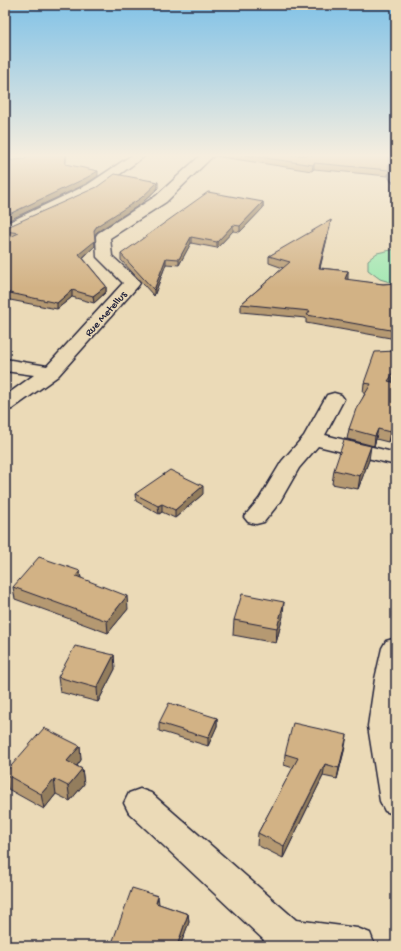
<svg xmlns="http://www.w3.org/2000/svg" width="401" height="951" viewBox="0 0 401 951" font-family="'Gochi Hand',sans-serif">
  <style>
    .green { fill: #a3e8b3; stroke: #628577 }
    .lines { fill: none; stroke-linecap: round; stroke-linejoin: round }
    .minor-casing { stroke: #22223b; stroke-width: 3 }
    .minor { fill: #ebdab7; fill-rule: evenodd }
    .wall { fill: #b59972; stroke: #22223b }
    .shaded-wall { fill: #937d5d; stroke: #22223b }
    .building { fill: #d2b285; stroke: #22223b }
    .labels { text-anchor: middle; stroke-width: 3.5; stroke-linejoin: round; paint-order: stroke }
    .far-street-label { font-size: 11px; fill: #22223b; stroke: #ebdab7 }
  </style>
  <rect width="100%" height="100%" fill="#ebdab7"/>
  <filter id="ink" filterUnits="userSpaceOnUse"><feTurbulence type="fractalNoise" baseFrequency=".025" numOctaves="2"/><feDisplacementMap in="SourceGraphic" scale="8" xChannelSelector="R" yChannelSelector="G"/><feConvolveMatrix kernelMatrix="1 2 1 2 8 2 1 2 1" color-interpolation-filters="sRGB"/></filter>
  <g filter="url(#ink)">
    <!-- green -->
    <path class="green" d="M396,249V284L380,279L368,270V260L377,253Z"/>
    <g class="lines">
      <defs>
        <path id="minor" d="M21,155H35L25,163L5,165V157Z
          M132,155H146L97,191L5,233V224L87,185Z
          M201,155H214L166,202L110,238L112,256L138,280L140,283L138,286L58,376L12,409L5,411V396L34,375L5,371V359L47,366L123,283L97,257L96,236L98,233L156,196Z
          M389,155H396V182L392,181L390,178Z
          M334,393L341,395L344,399L325,435L396,453V465L318,446L299,468L279,503L264,522L256,524L248,522L244,517L259,499L282,461L304,436L327,395Z
          M396,638V815L385,811L380,801L368,726L375,679L382,648L386,641Z
          M140,789L151,793L296,920L357,928L370,933L375,946H262L264,940L129,813L124,803L129,793Z"/>
      </defs>
      <!-- minor casing -->
      <use href="#minor" class="minor-casing"/>
      <!-- minor -->
      <use href="#minor" class="minor"/>
    </g>
    <!-- wall -->
    <path class="wall" d="M215,155H388L389,170L388,176L314,169L312,171L299,169L215,156Z
      M158,188L141,204L97,232L94,236L95,246L83,258L106,286V292L94,303L72,297L57,309L5,299V239L9,237L5,236V228Z
      M263,202V208L240,232L233,231L217,248L191,243L179,265L166,264L154,296L121,260V254Z
      M330,226L320,268L348,271L347,280L383,284L396,283V339L306,323V318L241,312V304L283,268L269,263V256Z
      M396,351V368L392,382L396,383V441L390,439L388,442L376,439L374,446L347,439L349,429L365,393H363L364,383Z
      M369,460L358,489L332,484L334,470Z
      M135,494H203L175,518L162,512L159,514L136,501Z
      M80,571L81,578L128,609L108,633L15,599L13,587Z
      M283,616L276,643L233,635L234,620Z
      M114,655L115,669L98,702L60,692L58,677Z
      M217,718V726L208,746L159,731V723Z
      M80,746L81,760L77,766L82,769L84,784L70,801L56,794L44,809L8,789L5,773Z
      M345,747L337,779L323,776L283,858L257,845L258,833L293,768L284,765L285,754Z
      M159,904L188,914L189,922L180,946H111Z"/>
    <!-- shaded-wall -->
    <path class="shaded-wall" d="M66,155H67L65,169V164Z
      M314,163V169L312,171L313,165Z
      M98,171V176L86,184L5,222V216Z
      M158,182V188L141,204L97,232L94,236L95,246L80,260L79,254L97,226Z
      M263,202V208L240,232V226Z
      M331,220L330,226L318,275L319,268Z
      M233,225V231L217,248V242Z
      M191,237V243L179,265V259Z
      M166,258V264L154,296V290Z
      M348,271V279L344,287L345,279Z
      M106,286V292L94,303L93,296Z
      M72,290V297L57,309V303Z
      M396,363V368L390,387L388,381Z
      M378,429L376,439L374,446L375,436Z
      M391,429L390,439L388,442L390,432Z
      M371,446L369,460L358,489L360,476Z
      M203,486V494L175,518V510Z
      M162,504V512L159,514L158,506Z
      M80,571L81,583L76,576Z
      M127,596L128,609L108,633L107,621Z
      M284,602L283,616L276,643L277,628Z
      M114,655L115,669L98,702L97,688Z
      M217,718V726L208,746V738Z
      M347,735L345,747L337,779L339,768Z
      M80,746L81,760L69,776L67,761Z
      M325,764L323,776L283,858L284,846Z
      M82,769L84,784L70,801L68,786Z
      M54,779L56,794L44,809L41,794Z
      M158,896L159,904L156,903Z
      M188,914L189,922L180,946H177Z"/>
    <!-- building -->
    <path class="building" d="M30,155H66L65,164L98,171L86,178L5,216V161L25,159Z
      M245,155H388L389,170L314,163L313,165L300,163Z
      M115,174L158,182L141,198L97,226L94,230L95,241L79,254L106,286L93,296L72,290L57,303L5,292V239L19,233L5,231V228L97,187Z
      M208,192L263,202L240,226L233,225L217,242L191,237L179,259L166,258L154,290L121,254Z
      M331,220L319,268L348,271L345,279L383,284L396,283V331L307,315L310,311L241,304L290,262L269,256Z
      M396,351V363L391,377L388,381L396,383V430L391,429L390,432L378,429L375,436L349,429L356,409L371,384L364,383L375,352Z
      M344,440L371,446L360,476L334,470Z
      M170,470L203,486L175,510L162,504L158,506L135,494Z
      M39,557L80,571L76,576L127,596L107,621L13,587Z
      M242,594L284,602L277,628L234,620Z
      M75,646L114,655L97,688L58,677Z
      M169,703L217,718L208,738L159,723Z
      M293,723L347,735L339,768L325,764L284,846L258,833L298,758L285,754Z
      M44,728L80,746L67,761L82,769L68,786L54,779L41,794L5,774V773Z
      M132,888L158,896L156,903L188,914L177,946H154L144,942L142,946H111Z"/>
  </g>
  <!-- sky -->
  <linearGradient id="sky" x2="0" y2="1"><stop stop-color="#81c2e7"/><stop offset="0.54" stop-color="#f6eedf"/><stop offset="1" stop-color="#f6eedf" stop-opacity="0"/></linearGradient>
  <rect width="401" height="288" fill="url(#sky)"/>
  <g class="labels">
    <!-- far-street labels -->
    <g class="far-street-label">
      <text transform="translate(105 313) rotate(-48)" y="4">Rue Metellus</text>
    </g>
  </g>
  <!-- margin -->
  <rect width="401" height="951" fill="none" stroke="#ebdab7" stroke-width="20"/>
  <rect x="10" y="10" width="381" height="931" fill="none" stroke="#22223b" stroke-width="1.5" filter="url(#ink)"/>
</svg>
